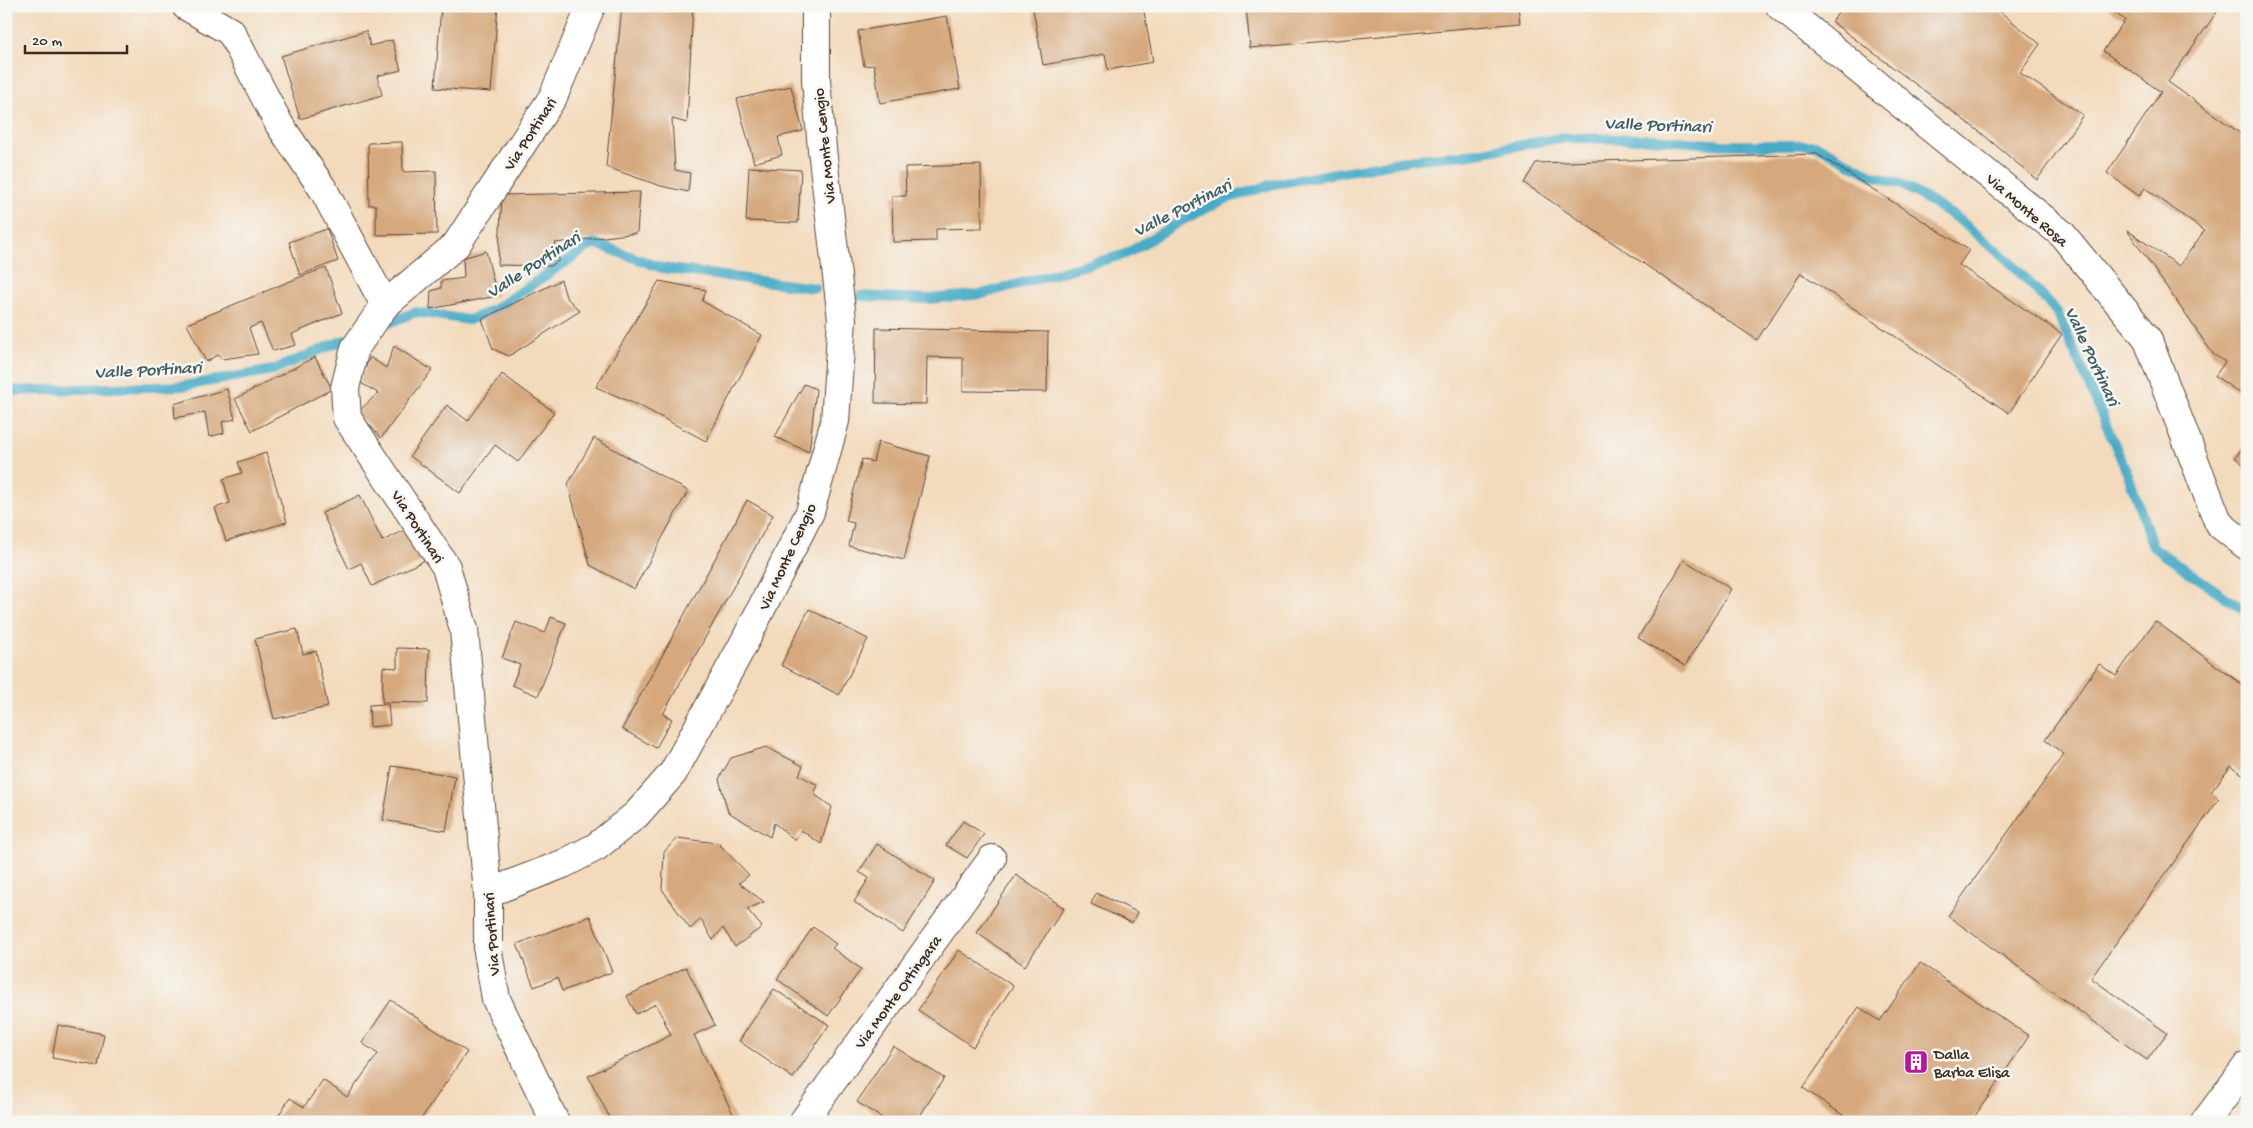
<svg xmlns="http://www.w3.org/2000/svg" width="2253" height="1128" viewBox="0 0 2253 1128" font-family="'Gochi Hand',sans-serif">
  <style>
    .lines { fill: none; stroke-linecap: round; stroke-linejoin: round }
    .stream { stroke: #46aac6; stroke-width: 10 }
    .building { fill: #d5a87d }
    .street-casing { stroke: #574436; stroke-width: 30 }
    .secondary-casing { stroke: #574436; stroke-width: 30 }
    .street { stroke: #fff; stroke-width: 28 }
    .secondary { stroke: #fff; stroke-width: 28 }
    .labels { text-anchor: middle; stroke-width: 5; stroke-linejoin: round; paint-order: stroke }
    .street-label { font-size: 16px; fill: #3b2a1e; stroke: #f6f6f2 }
    .poi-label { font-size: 16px; fill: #3b2a1e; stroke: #f6f6f2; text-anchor: start }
    .water-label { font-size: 18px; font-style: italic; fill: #3f5d61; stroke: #f6f6f2 }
  </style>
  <rect width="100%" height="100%" fill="#f6f6f2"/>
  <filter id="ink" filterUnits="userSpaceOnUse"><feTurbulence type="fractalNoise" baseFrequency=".02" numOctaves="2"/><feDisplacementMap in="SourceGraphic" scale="10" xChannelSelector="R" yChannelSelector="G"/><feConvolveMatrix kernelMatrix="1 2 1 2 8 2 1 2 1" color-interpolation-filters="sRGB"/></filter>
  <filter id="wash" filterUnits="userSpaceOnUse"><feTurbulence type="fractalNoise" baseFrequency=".0096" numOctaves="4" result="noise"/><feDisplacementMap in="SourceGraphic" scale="20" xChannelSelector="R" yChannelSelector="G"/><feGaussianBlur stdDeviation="1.12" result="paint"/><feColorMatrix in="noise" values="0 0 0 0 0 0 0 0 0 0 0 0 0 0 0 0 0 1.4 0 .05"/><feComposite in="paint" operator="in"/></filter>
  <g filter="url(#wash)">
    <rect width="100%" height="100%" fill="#f3dabc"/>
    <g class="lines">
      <!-- stream -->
      <path class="stream" d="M860,296L928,299L982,294L1126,254L1179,222L1223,200L1274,184L1416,159L1466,155L1560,138L1653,139L1723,145H1816L1869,174L1903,185L1957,218L2009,261L2057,312L2129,477L2153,547L2247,612
        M389,323L415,312L469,320L495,309L594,243L662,268L815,288
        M6,391L184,386L273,370L344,340"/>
    </g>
    <g id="blocks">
      <!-- building -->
      <path class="building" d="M441,6H498L491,92L435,88Z
        M622,6H693L687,123L672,119L675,170L690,173L688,192L661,186L606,167Z
        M1050,6H1143L1153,62L1108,70L1105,54L1043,65L1033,9Z
        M1246,6H1518L1520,23L1250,48Z
        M1843,6H1993L2040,44L2020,73L2083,115L2037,180L1980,132L1832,22Z
        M2105,6H2221L2168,82L2247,138V398L2215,376L2225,362L2213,354L2127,230L2179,266L2204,231L2145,188L2139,196L2107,173L2161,92L2103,51L2125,20Z
        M947,16L960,89L880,103L874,65L864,66L858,31Z
        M366,31L370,46L392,40L401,70L377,76L382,95L300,119L281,56Z
        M791,86L803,131L778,137L782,155L754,163L737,99Z
        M402,142L403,172L436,171L437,234L376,235V205H369L368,143Z
        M1817,154L1969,250L1959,265L2062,334L2009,413L1801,273L1757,340L1524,183L1536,163Z
        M981,165L982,228L936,229V241L893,242L892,196H906L905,167Z
        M749,167L801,170L798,223L746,221Z
        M640,192L637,233L555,243L559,260L551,266L498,265L502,195Z
        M327,229L338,261L300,275L289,242Z
        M486,251L497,296L430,309L431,291L441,288V281L464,278L463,258Z
        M326,268L342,313L292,334L296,345L273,351L261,323L249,328L258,354L222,359L217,355L206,362L187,324L300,277Z
        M561,280L566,297L580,311L509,356L493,349L482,319Z
        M659,281L706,290L702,301L762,335L706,441L642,407L596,387Z
        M876,328L1048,332L1047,392L963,391V358L927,357L926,404L875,403Z
        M394,346L432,370L381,438L369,424L355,415L378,393L359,382L370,357L386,368Z
        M315,357L332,389L252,431L235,399Z
        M502,374L554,412L518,462L495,445L460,493L410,456L447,405L468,421Z
        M804,384L816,389L809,452L775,437Z
        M227,389L235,419L222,422L224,433L209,437L205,412L175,418L174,404Z
        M594,438L688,491L634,589L590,565L568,484Z
        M2247,441V467L2235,458Z
        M878,442L930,456L904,560L849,546L854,523L846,521L862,459L873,462Z
        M266,453L287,522L226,541L215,508L230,503L223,479L242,473L238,462Z
        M360,495L382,541L410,528L425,560L372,586L361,563L349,569L322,513Z
        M747,500L773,515L663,714L672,719L656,748L622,729Z
        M1684,560L1731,589L1685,666L1638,638Z
        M809,609L868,639L839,695L781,665Z
        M551,617L566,623L538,696L512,685L520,665L502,658L516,622L545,633Z
        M2155,621L2247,688V777L2231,766L2211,792L2219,799L2091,978L2167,1033L2147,1060L1948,916L2064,754L2045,740L2099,664L2116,676Z
        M297,629L303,654L316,651L328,707L274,719L255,639Z
        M397,648L429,649L428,703L382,702L383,667L397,668Z
        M388,704L390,725L370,727L369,705Z
        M766,747L803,766L799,775L818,785L814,794L832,807L821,844L801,830L795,840L774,823L770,837L728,812L719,779L731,758Z
        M392,766L455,776L446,831L383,820Z
        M963,821L984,834L967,858L946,845Z
        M677,838L718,843L749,875L739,883L764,902L747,909L762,927L735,947L723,928L713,940L701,919L690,929L662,889L664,852Z
        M877,844L935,881L903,933L854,902L869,878L859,872Z
        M1016,875L1064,908L1025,966L977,933Z
        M1096,893L1137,912L1132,923L1091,904Z
        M590,916L612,972L562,991L557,978L534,987L517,944Z
        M813,927L836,944L832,948L861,969L828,1016L777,979Z
        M959,950L1013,986L973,1047L918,1010Z
        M1920,963L2029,1036L1971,1122H1853L1803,1088L1859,1007L1880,1021Z
        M686,967L715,1025L694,1035L737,1122H612L588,1076L671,1035L656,1004L636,1014L627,996Z
        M774,989L829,1025L793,1078L739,1041Z
        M391,1000L467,1052L419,1122H274L290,1098L304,1107L323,1080L347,1097L378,1054L362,1043Z
        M58,1025L104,1034L98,1066L52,1058Z
        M893,1046L944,1078L916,1122H888L857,1102Z"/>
    </g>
  </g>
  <g filter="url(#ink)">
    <use href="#blocks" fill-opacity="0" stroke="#574436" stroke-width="1"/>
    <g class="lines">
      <defs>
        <path id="street" d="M186,6L231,32L279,124L323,189L385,305
          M1780,6L2062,234L2147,338L2219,524L2247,546
          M488,893L563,864L596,847L637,814L673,773L745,641L810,512L835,421L842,319L822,149L816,80V6
          M555,1122L496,999L488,952V893L464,630L446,567L347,418L345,388L355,348L385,305L456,245L553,97L591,6
          M803,1122L992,859"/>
        <path id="secondary" d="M2205,1122L2247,1066"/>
      </defs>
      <!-- street casing -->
      <use href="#street" class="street-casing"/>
      <!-- secondary casing -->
      <use href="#secondary" class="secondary-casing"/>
      <!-- street -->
      <use href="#street" class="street"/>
      <!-- secondary -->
      <use href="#secondary" class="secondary"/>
    </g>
  </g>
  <!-- icons -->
  <defs>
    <symbol id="building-square" viewBox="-11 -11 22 22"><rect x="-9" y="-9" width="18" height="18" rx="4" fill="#b5179e" stroke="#f6f6f2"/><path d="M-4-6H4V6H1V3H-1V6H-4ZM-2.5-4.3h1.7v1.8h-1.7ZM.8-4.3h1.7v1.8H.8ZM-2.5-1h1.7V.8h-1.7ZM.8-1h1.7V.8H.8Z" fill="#fff"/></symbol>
  </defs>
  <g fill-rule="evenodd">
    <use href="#building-square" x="1902" y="1048" width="28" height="28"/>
  </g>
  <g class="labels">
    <!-- street labels -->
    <g class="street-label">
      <text transform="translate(529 133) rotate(-57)" y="6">Via Portinari</text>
      <text transform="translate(823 146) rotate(-96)" y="6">Via Monte Cengio</text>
      <text transform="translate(2028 209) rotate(41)" y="6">Via Monte Rosa</text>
      <text transform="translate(419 526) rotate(57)" y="6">Via Portinari</text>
      <text transform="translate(786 556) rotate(-65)" y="6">Via Monte Cengio</text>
      <text transform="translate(490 934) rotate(-94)" y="6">Via Portinari</text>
      <text transform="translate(897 991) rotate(-54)" y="6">Via Monte Ortingara</text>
    </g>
    <!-- poi labels -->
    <g class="poi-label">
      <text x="1934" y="1059">Dalla<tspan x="1934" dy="18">Barba Elisa</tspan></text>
    </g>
    <!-- water labels -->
    <g class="water-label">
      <text transform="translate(1658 124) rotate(2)" y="6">Valle Portinari</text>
      <text transform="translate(1182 207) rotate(-27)" y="6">Valle Portinari</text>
      <text transform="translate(533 264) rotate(-33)" y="6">Valle Portinari</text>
      <text transform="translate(2093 356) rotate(65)" y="6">Valle Portinari</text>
      <text transform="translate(148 369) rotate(-3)" y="6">Valle Portinari</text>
    </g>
  </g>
  <!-- margin -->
  <rect width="2253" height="1128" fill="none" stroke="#f6f6f2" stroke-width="25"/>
  <!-- scale -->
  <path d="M25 45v8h102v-8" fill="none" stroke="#3b2a1e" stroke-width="2.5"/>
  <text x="32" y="45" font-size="15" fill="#3b2a1e" stroke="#f6f6f2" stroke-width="4" paint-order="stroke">20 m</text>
</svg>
